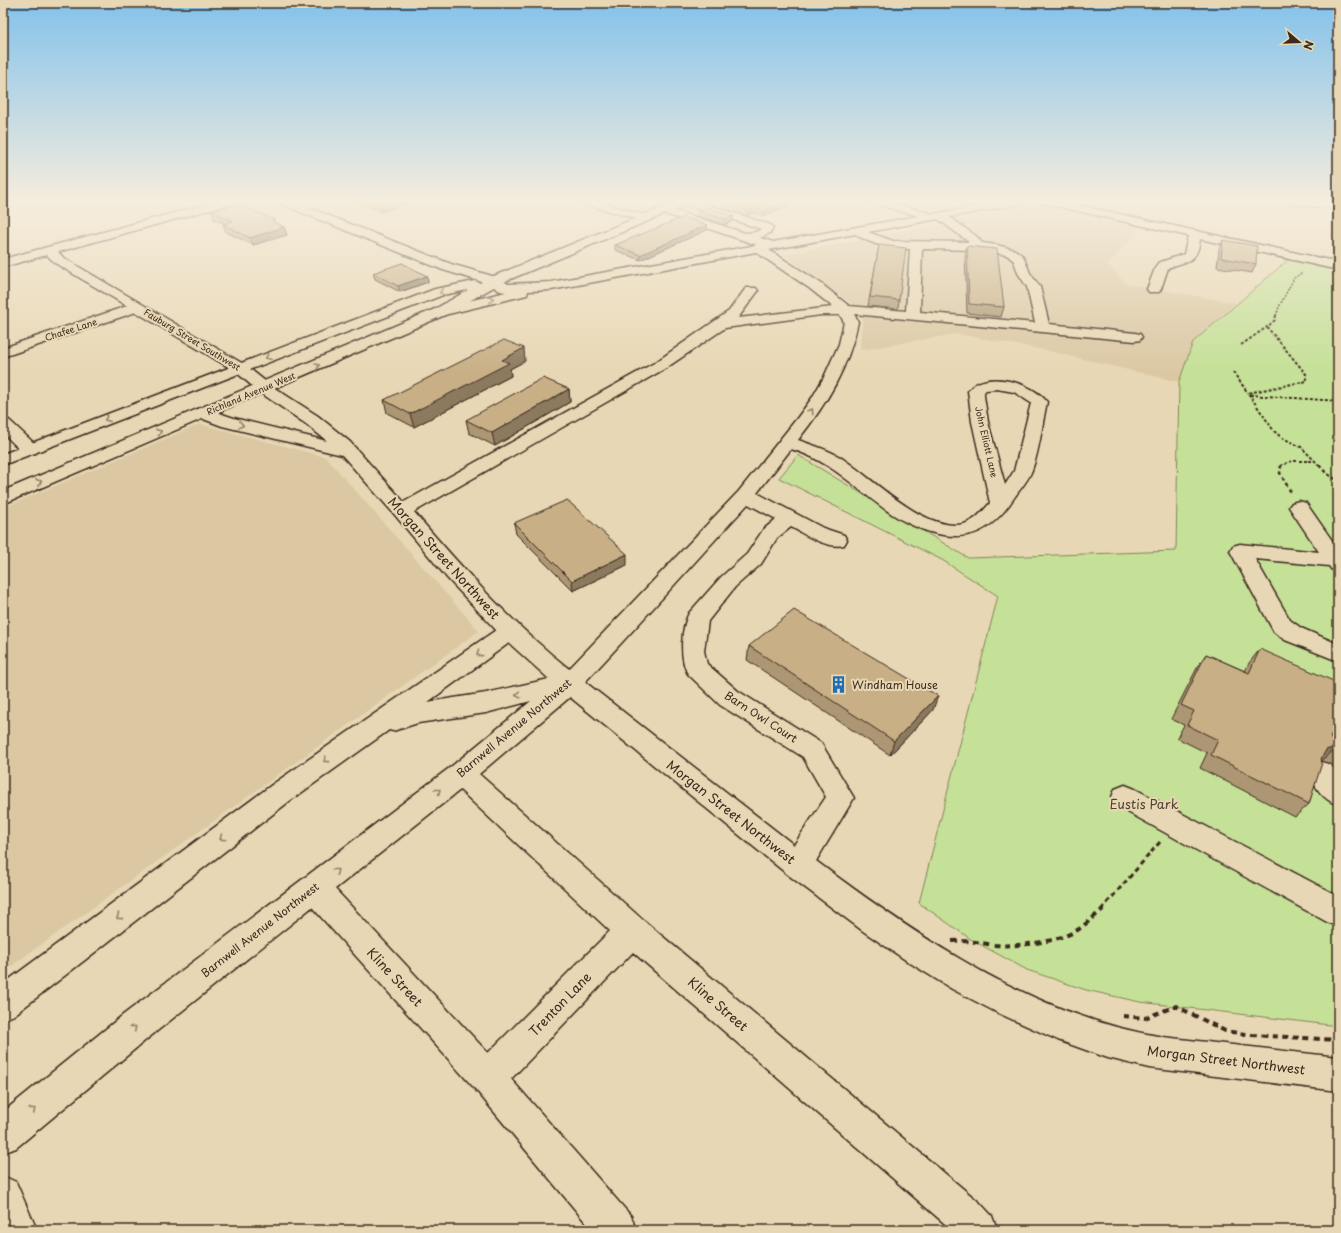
<svg xmlns="http://www.w3.org/2000/svg" width="1341" height="1233" viewBox="0 0 1341 1233" font-family="'Playpen Sans',sans-serif">
  <style>
    .built { fill: #dbc8a3 }
    .green { fill: #c5e097; stroke: #80855a }
    .lines { fill: none; stroke-linecap: round; stroke-linejoin: round }
    .minor-casing { stroke: #3b2a1e; stroke-width: 3 }
    .major-casing { stroke: #3b2a1e; stroke-width: 3 }
    .path-far4 { stroke: #3b2a1e; stroke-width: 1.5; stroke-dasharray: 2 1.5; stroke-linecap: butt }
    .path-far3 { stroke: #3b2a1e; stroke-width: 2; stroke-dasharray: 3 2; stroke-linecap: butt }
    .path-far2 { stroke: #3b2a1e; stroke-width: 2.5; stroke-dasharray: 3.5 3; stroke-linecap: butt }
    .path-far1 { stroke: #3b2a1e; stroke-width: 3; stroke-dasharray: 5 3.5; stroke-linecap: butt }
    .path { stroke: #3b2a1e; stroke-width: 4; stroke-dasharray: 6 4.5; stroke-linecap: butt }
    .minor { fill: #e8d7b4; fill-rule: evenodd }
    .major { fill: #e8d7b4; fill-rule: evenodd }
    .wall { fill: #ac9673; stroke: #3b2a1e }
    .shaded-wall { fill: #8c7a5e; stroke: #3b2a1e }
    .building { fill: #c8af86; stroke: #3b2a1e }
    .oneway { stroke: #928069 }
    .labels { text-anchor: middle; stroke-width: 4; stroke-linejoin: round; paint-order: stroke }
    .far-street-label { font-size: 9px; fill: #3b2a1e; stroke: #e8d7b4 }
    .poi-label { font-size: 11px; fill: #3b2a1e; stroke: #e8d7b4; text-anchor: start }
    .street-label { font-size: 11px; fill: #3b2a1e; stroke: #e8d7b4 }
    .near-street-label { font-size: 13px; fill: #3b2a1e; stroke: #e8d7b4 }
    .near-park-label { font-size: 13px; fill: #504530; stroke: #e8d7b4 }
  </style>
  <rect width="100%" height="100%" fill="#e8d7b4"/>
  <filter id="ink" filterUnits="userSpaceOnUse"><feTurbulence type="fractalNoise" baseFrequency=".025" numOctaves="2"/><feDisplacementMap in="SourceGraphic" scale="8" xChannelSelector="R" yChannelSelector="G"/><feConvolveMatrix kernelMatrix="1 2 1 2 8 2 1 2 1" color-interpolation-filters="sRGB"/></filter>
  <g filter="url(#ink)">
    <!-- built -->
    <path class="built" d="M1038,204L1142,226L1108,265L1126,284L1236,303L1193,342L1179,382L1045,350L957,334L860,350L863,312L784,255Z
      M200,424L326,457L479,631L3,972V508Z"/>
    <!-- green -->
    <path class="green" d="M1289,259L1338,270V1026L1140,1002L1086,990L1027,970L972,940L919,903L998,596L942,560L779,478L798,455L968,558L1176,551L1179,382L1193,342Z"/>
    <g class="lines">
      <defs>
        <path id="minor" d="M222,200H238L237,202L58,252L63,257L79,267L245,365L270,385L318,416L350,442L404,502L656,362L729,311L746,288H756L758,291L738,318L833,307L809,288L756,252L551,290L528,291L527,295L440,316L435,315L433,312L435,309L506,292L500,291L489,284L443,270L276,202L275,200H289L451,264L499,278L508,284L551,282L757,245L659,212L657,210L659,208H667L745,233L756,232L761,229L682,203L681,200H693L771,225L773,227L770,233L760,238L773,242L919,216L867,202L866,200H883L933,214L1009,200H1031L1030,202L1026,203L949,217L976,236L982,243L997,245L1015,250L1023,256L1030,273L1040,287L1049,324L1135,333L1140,334L1142,337L1140,340L1135,341L854,314L858,322C848,369 827,403 798,440C812,445 827,449 840,457C872,477 924,533 964,524C975,521 983,511 990,503L972,422L968,391C983,369 1033,382 1047,402C1042,424 1040,449 1032,470C1029,479 1021,488 1016,495C994,529 971,544 930,532C917,528 904,522 892,514C856,490 834,462 791,449L757,493L823,528L844,535L847,540L844,545C827,549 806,535 791,527L777,538L761,564L735,587L708,621L704,651L707,664L738,691L821,743L854,798L816,861C919,938 1033,1016 1163,1037L1338,1057V1091L1149,1068L1108,1058L1058,1040L998,1013L952,989L907,961L863,931L787,874L570,697L479,774L643,920L980,1203L992,1216L997,1230H952L633,952L511,1079L631,1216L636,1230H592L476,1090L312,907L147,1039L16,1148L3,1153V1112L123,1015L452,766L531,701L486,713L418,723L393,731L389,730L291,800L14,1015L3,1020V984L273,784L496,630L448,579L395,515L342,455L222,426L198,417L196,413L198,409L204,408L234,418L327,441L306,424L258,391L235,371L136,312L3,357V348L127,306L55,263L47,255L3,267V259ZM938,219L969,242L893,241L868,232ZM855,234C872,245 891,249 910,249L906,311L849,306L819,282L769,250ZM922,249L980,250L1007,255L1014,261L1018,273L1027,287L1035,323L920,312ZM821,315H840L844,322L839,344L824,377L812,398L798,417L739,491L569,669C511,623 462,568 414,512L666,368L725,328ZM997,389L1014,392L1031,403L1014,471L1005,485L988,422L984,396V392L986,390ZM748,504L776,519L763,530L747,554L721,577L689,613C681,628 679,659 688,674L720,705L803,757L826,797L794,845L585,682C641,623 693,563 748,504ZM509,643L549,679L486,693L428,702ZM460,790L610,931L488,1053L335,889Z
          M576,200H592L649,216L651,218L645,221L577,202Z
          M1037,200H1055L1338,262V270L1200,239C1197,264 1187,260 1168,268L1161,289L1159,292H1149L1147,289L1156,266L1158,263L1184,254L1188,236L1042,203L1038,202Z
          M1277,200H1310L1338,203V209L1282,203L1278,202Z
          M3,419L9,420L36,445L39,449L36,453C22,456 13,442 3,433Z
          M1299,501L1306,503L1338,549V571L1331,569L1329,566L1255,559L1290,620L1301,628L1338,644V661L1285,640L1274,632L1230,551L1233,546L1240,544L1319,552L1289,507L1292,503Z
          M1322,762L1331,765L1338,775V805C1322,799 1316,788 1309,773L1313,765Z
          M1125,785L1135,789L1338,896V926L1327,922L1115,805L1112,797L1115,789Z
          M3,1176L16,1182L37,1230H3Z"/>
        <path id="major" d="M680,200H694L693,202L499,284L445,315L3,504V491L435,309L468,290L443,295L412,307L3,465V454L435,289L475,281L480,283L489,278Z"/>
      </defs>
      <!-- minor casing -->
      <use href="#minor" class="minor-casing"/>
      <!-- major casing -->
      <use href="#major" class="major-casing"/>
      <!-- path-far4 -->
      <path class="path-far4" d="M1276,316L1279,307L1294,278L1302,273"/>
      <!-- path-far3 -->
      <path class="path-far3" d="M1276,315L1275,320L1267,327L1306,374L1307,381L1248,393L1274,431L1281,437L1301,447L1320,466
        M1241,345L1267,327
        M1233,372L1248,393
        M1250,395L1338,401
        M1280,466L1292,461H1313"/>
      <!-- path-far2 -->
      <path class="path-far2" d="M1281,465L1280,473L1292,494
        M1319,465L1327,474L1338,480"/>
      <!-- path-far1 -->
      <path class="path-far1" d="M1101,910L1160,842"/>
      <!-- path -->
      <path class="path" d="M952,941C967,940 980,943 995,945C1017,947 1060,942 1079,929C1087,923 1095,916 1103,909
        M1123,1016L1145,1018L1176,1006L1225,1031L1252,1035L1338,1040"/>
      <!-- minor -->
      <use href="#minor" class="minor"/>
      <!-- major -->
      <use href="#major" class="major"/>
    </g>
    <!-- wall -->
    <path class="wall" d="M351,200H410V202L382,212Z
      M731,200H800L764,216L753,213L747,216L723,208L724,203Z
      M212,211L276,223L284,227L287,235L253,245L226,232L223,224H225L214,219Z
      M698,211L733,216V221L725,225L698,216Z
      M707,225V230L640,260L615,250V245Z
      M1223,240L1256,264L1252,273L1217,267L1219,249Z
      M879,245L899,300L898,309L868,306Z
      M967,246L1004,307L1001,317L967,313L965,255Z
      M373,273L427,276L428,282L400,292L375,279Z
      M525,361L510,369L511,376L414,427L387,413L384,400Z
      M569,389L570,402L495,446L469,433L466,420Z
      M514,523L627,565L573,591L516,534Z
      M749,646L933,710L890,755L747,660Z
      M1260,649L1330,737L1335,745L1338,746V772L1331,764L1321,761L1309,804L1295,817L1200,768L1207,753L1177,738L1184,725L1171,719L1197,668L1206,654L1245,671L1249,663Z"/>
    <!-- shaded-wall -->
    <path class="shaded-wall" d="M401,200H410V202L382,212L381,206Z
      M789,200H800L764,216V211Z
      M753,208V213L747,216V210Z
      M733,216V221L725,225V219Z
      M707,225V230L640,260V255Z
      M284,227L287,235L253,245L250,238Z
      M427,276L428,282L400,292L398,286Z
      M524,348L525,361L510,369L511,376L414,427L410,414L502,360Z
      M569,389L570,402L495,446L492,433Z
      M627,554V565L573,591L572,581Z
      M938,696L933,710L890,755L894,741Z
      M1335,747L1322,761L1313,764L1326,750Z"/>
    <!-- building -->
    <path class="building" d="M364,200H401L381,206Z
      M731,200H789L764,211L753,208L747,210L724,203Z
      M238,204L275,220L272,221L284,227L250,238L223,224L233,221L212,211Z
      M707,207L733,216L725,219L698,211Z
      M684,217L707,225L640,255L615,245Z
      M1223,240L1257,246L1256,264L1221,258Z
      M879,245L906,248L899,300L870,297Z
      M967,246L997,249L1004,307L969,304Z
      M402,263L427,276L398,286L373,273Z
      M504,340L524,348L502,360L509,363L410,414L384,400Z
      M543,378L569,389L492,433L466,420Z
      M567,500L627,554L572,581L514,523Z
      M794,610L938,696L894,741L749,646Z
      M1260,649L1338,683V718L1335,727L1330,737L1335,745L1338,746V748L1335,747L1326,750L1321,759L1322,763L1309,804L1211,755L1218,740L1187,725L1194,711L1181,705L1206,654L1249,673Z"/>
    <!-- one-way arrows -->
    <defs><path id="oneway-chevron" d="M-2-3.5L2.5 0L-2 3.5" fill="none" stroke-width="1.6" stroke-linecap="round" stroke-linejoin="round"/></defs>
    <g class="oneway">
      <use href="#oneway-chevron" transform="translate(442 292) rotate(165)"/>
      <use href="#oneway-chevron" transform="translate(491 299) rotate(-13)"/>
      <use href="#oneway-chevron" transform="translate(268 357) rotate(159)"/>
      <use href="#oneway-chevron" transform="translate(317 366) rotate(-23)"/>
      <use href="#oneway-chevron" transform="translate(811 411) rotate(-56)"/>
      <use href="#oneway-chevron" transform="translate(107 419) rotate(159)"/>
      <use href="#oneway-chevron" transform="translate(241 425) rotate(13)"/>
      <use href="#oneway-chevron" transform="translate(159 432) rotate(-23)"/>
      <use href="#oneway-chevron" transform="translate(39 482) rotate(-23)"/>
      <use href="#oneway-chevron" transform="translate(479 654) rotate(144)"/>
      <use href="#oneway-chevron" transform="translate(518 695) rotate(167)"/>
      <use href="#oneway-chevron" transform="translate(326 760) rotate(144)"/>
      <use href="#oneway-chevron" transform="translate(438 791) rotate(-38)"/>
      <use href="#oneway-chevron" transform="translate(222 838) rotate(143)"/>
      <use href="#oneway-chevron" transform="translate(336 871) rotate(-38)"/>
      <use href="#oneway-chevron" transform="translate(119 917) rotate(143)"/>
      <use href="#oneway-chevron" transform="translate(134 1028) rotate(-39)"/>
      <use href="#oneway-chevron" transform="translate(33 1110) rotate(-39)"/>
    </g>
  </g>
  <!-- sky -->
  <linearGradient id="sky" x2="0" y2="1"><stop stop-color="#84c2eb"/><stop offset="0.54" stop-color="#f5eddd"/><stop offset="1" stop-color="#f5eddd" stop-opacity="0"/></linearGradient>
  <rect width="1341" height="372" fill="url(#sky)"/>
  <!-- icons -->
  <defs>
    <symbol id="building-bare" viewBox="-9 -9 18 18"><path d="M-4-6H4V6H1V3H-1V6H-4ZM-2.5-4.3h1.7v1.8h-1.7ZM.8-4.3h1.7v1.8H.8ZM-2.5-1h1.7V.8h-1.7ZM.8-1h1.7V.8H.8Z" fill="#1f6fb2" stroke="#e8d7b4" stroke-width="2.5" paint-order="stroke"/></symbol>
  </defs>
  <g fill-rule="evenodd">
    <use href="#building-bare" x="826" y="672" width="25" height="25"/>
  </g>
  <g class="labels">
    <!-- far-street labels -->
    <g class="far-street-label">
      <text transform="translate(71 330) rotate(-18)" y="3">Chafee Lane</text>
      <text transform="translate(192 340) rotate(31)" y="3">Fauburg Street Southwest</text>
      <text transform="translate(251 394) rotate(-23)" y="3">Richland Avenue West</text>
      <text transform="translate(986 442) rotate(77)" y="3">John Elliott Lane</text>
    </g>
    <!-- poi labels -->
    <g class="poi-label">
      <text x="852" y="689">Windham House</text>
    </g>
    <!-- street labels -->
    <g class="street-label">
      <text transform="translate(761 717) rotate(33)" y="4">Barn Owl Court</text>
      <text transform="translate(514 728) rotate(-40)" y="4">Barnwell Avenue Northwest</text>
      <text transform="translate(260 930) rotate(-38)" y="4">Barnwell Avenue Northwest</text>
    </g>
    <!-- near-street labels -->
    <g class="near-street-label">
      <text transform="translate(444 558) rotate(48)" y="5">Morgan Street Northwest</text>
      <text transform="translate(731 812) rotate(38)" y="5">Morgan Street Northwest</text>
      <text transform="translate(395 977) rotate(47)" y="5">Kline Street</text>
      <text transform="translate(560 1004) rotate(-46)" y="5">Trenton Lane</text>
      <text transform="translate(718 1004) rotate(41)" y="5">Kline Street</text>
      <text transform="translate(1226 1060) rotate(7)" y="5">Morgan Street Northwest</text>
    </g>
    <!-- near-park labels -->
    <g class="near-park-label">
      <text x="1144" y="809">Eustis Park</text>
    </g>
  </g>
  <!-- margin -->
  <rect width="1341" height="1233" fill="none" stroke="#e8d7b4" stroke-width="16"/>
  <rect x="8" y="8" width="1325" height="1217" fill="none" stroke="#3b2a1e" stroke-width="1.5" filter="url(#ink)"/>
  <!-- north arrow -->
  <g transform="translate(1299 42) rotate(109)" stroke="#e8d7b4" stroke-width="3" paint-order="stroke">
  <path d="M0-3L7 15L0 10L-7 15Z" fill="#3b2a1e"/>
  <text y="-6" font-size="11" font-weight="bold" text-anchor="middle" fill="#3b2a1e">N</text>
  </g>
</svg>
